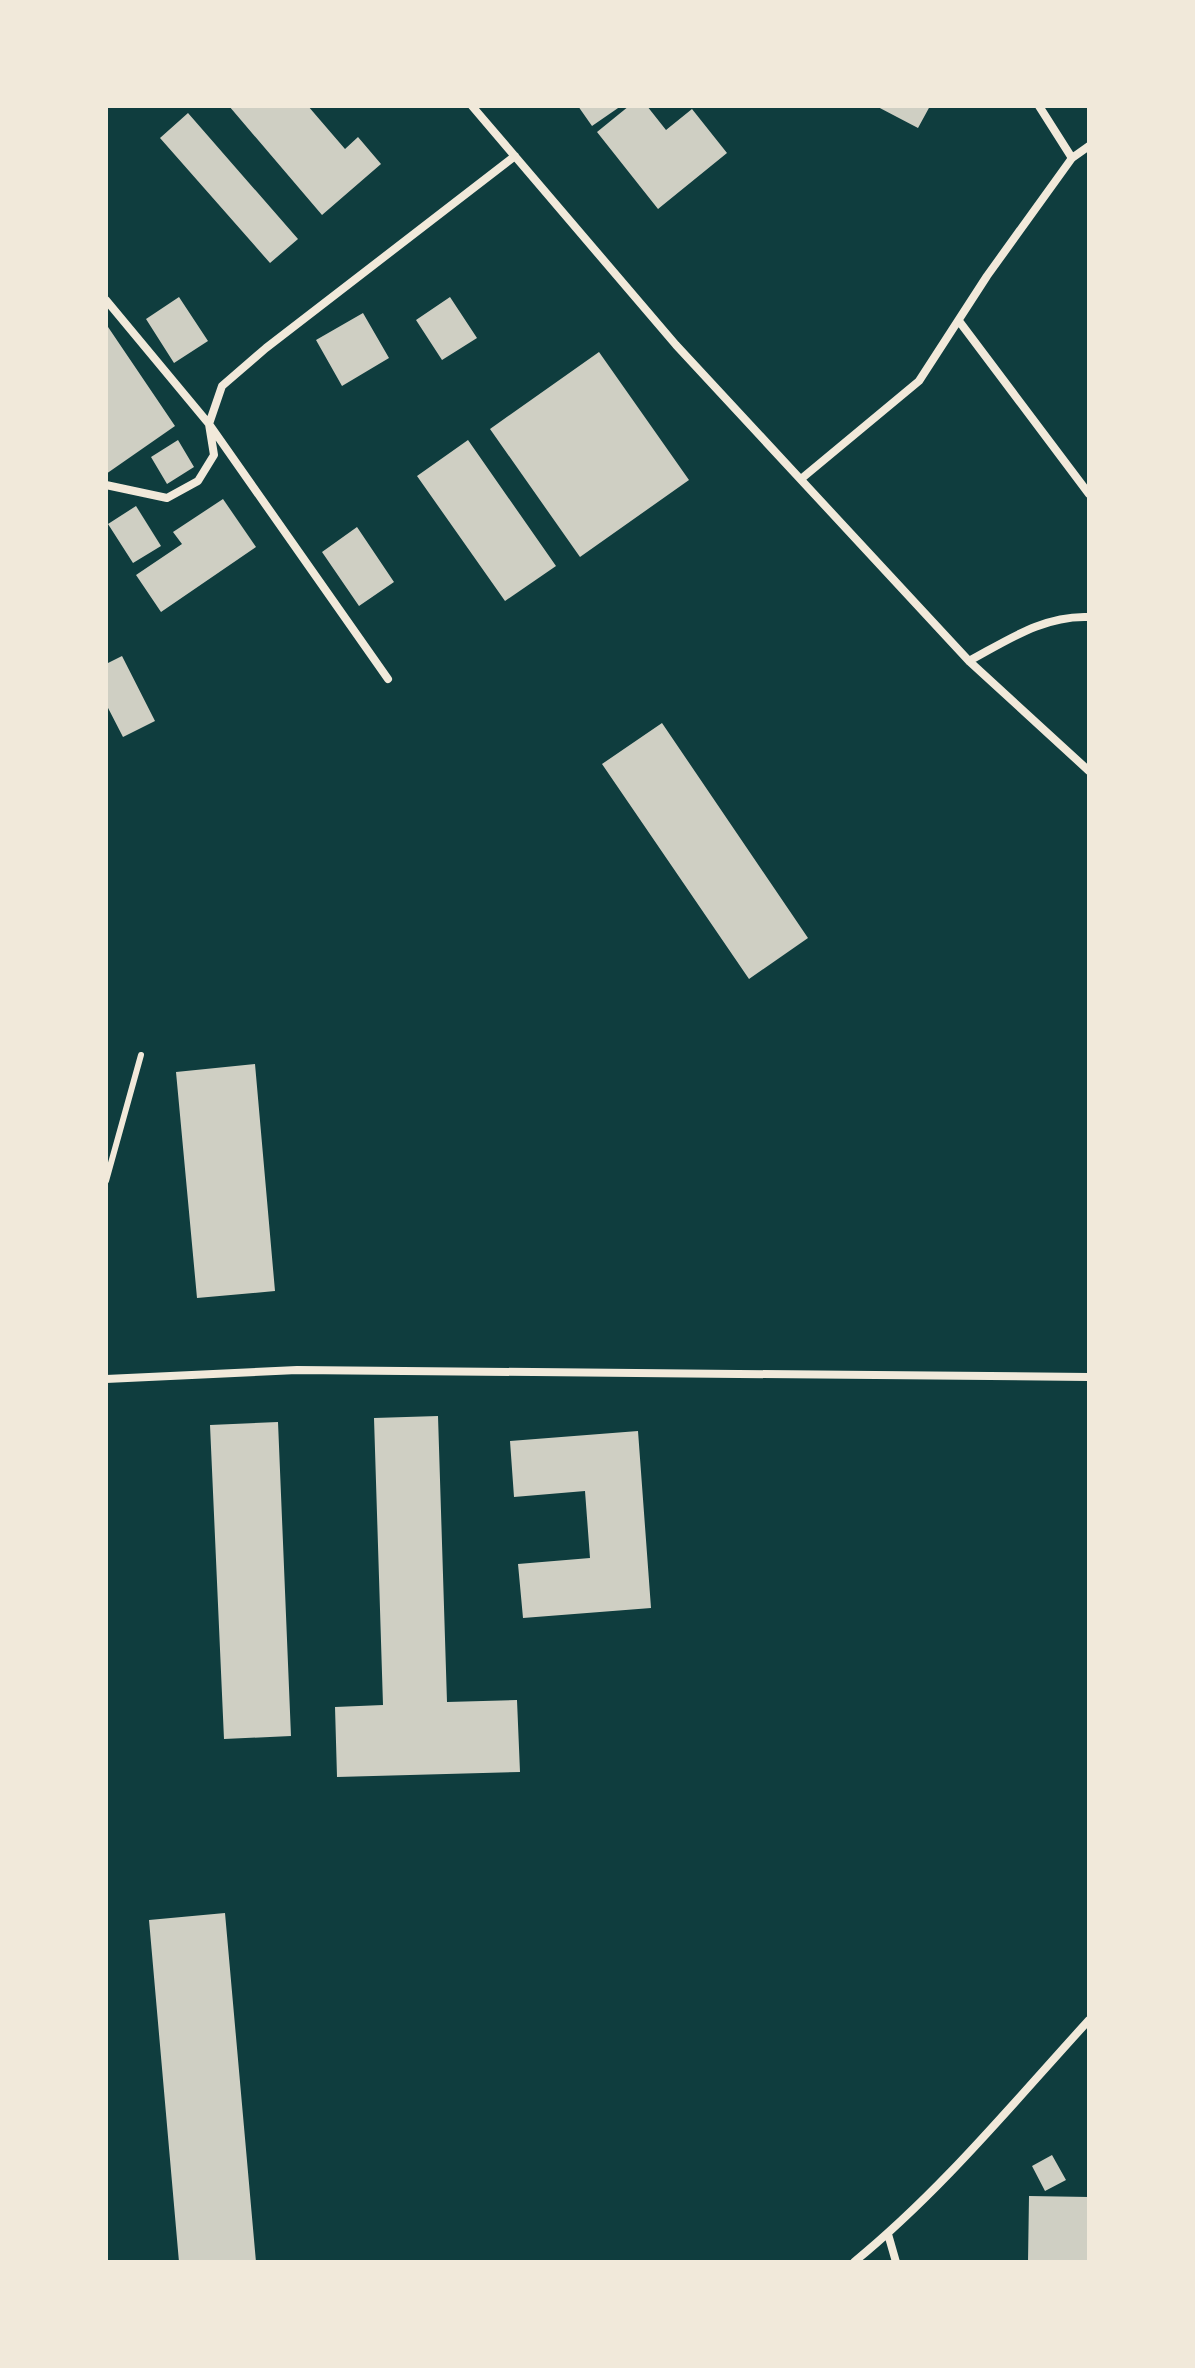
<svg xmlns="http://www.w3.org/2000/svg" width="1195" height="2368" viewBox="0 0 1195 2368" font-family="'Sofia Sans Condensed',sans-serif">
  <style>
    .building { fill: #cfcfc3 }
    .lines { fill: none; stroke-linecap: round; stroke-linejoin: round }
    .service { stroke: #f1e9da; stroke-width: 6 }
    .minor { stroke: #f1e9da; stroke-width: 8 }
  </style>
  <rect width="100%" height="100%" fill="#0f3d3e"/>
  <!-- building -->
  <path class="building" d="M229,106H308L345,149L358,137L381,164L322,215Z
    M578,106H621L592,126Z
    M629,106H647L666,130L692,109L727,153L658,209L597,132Z
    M876,106H930L918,128Z
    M188,113L298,239L270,263L160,138Z
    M179,297L208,341L174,363L146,319Z
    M450,297L477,338L442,360L416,320Z
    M363,313L389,358L342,386L316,340Z
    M106,324L175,426L106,474L108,424Z
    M599,352L689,480L580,557L490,429Z
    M178,440L194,467L167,484L151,457Z
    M468,440L556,566L505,601L417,476Z
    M223,499L256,547L161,612L136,575L182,544L173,532Z
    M136,506L161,546L133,563L108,524Z
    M357,527L394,582L359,606L322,552Z
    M122,656L155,721L123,737L106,704V664Z
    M662,723L808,938L749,979L602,764Z
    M255,1064L275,1291L197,1298L176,1072Z
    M438,1416L447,1702L517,1700L520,1772L337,1777L335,1707L383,1705L374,1418Z
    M278,1422L291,1736L224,1739L210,1425Z
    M638,1431L651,1608L523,1618L518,1564L590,1558L585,1491L514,1497L510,1441Z
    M225,1913L256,2262H179L149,1920Z
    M1052,2155L1066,2180L1045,2191L1032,2166Z
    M1029,2196L1089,2197V2260L1028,2262Z"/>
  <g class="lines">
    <!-- service -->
    <path class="service" d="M106,1181L141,1055"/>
    <!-- minor -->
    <path class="minor" d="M472,106L676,345L969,661L1089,771
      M1039,106L1072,158
      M106,300L209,424L388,679
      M959,321L1089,494
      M801,479L919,381L987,276L1072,158L1089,146
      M106,485L167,498L198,481L214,455L209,424L222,386L266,348L515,156
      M969,661C1008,640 1044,615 1089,617
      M106,1379L297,1370L1089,1377
      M888,2234L896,2262
      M854,2262C941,2191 1014,2102 1089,2020"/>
  </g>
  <!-- border -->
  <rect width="1195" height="2368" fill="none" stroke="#f1e9da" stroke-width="216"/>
</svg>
